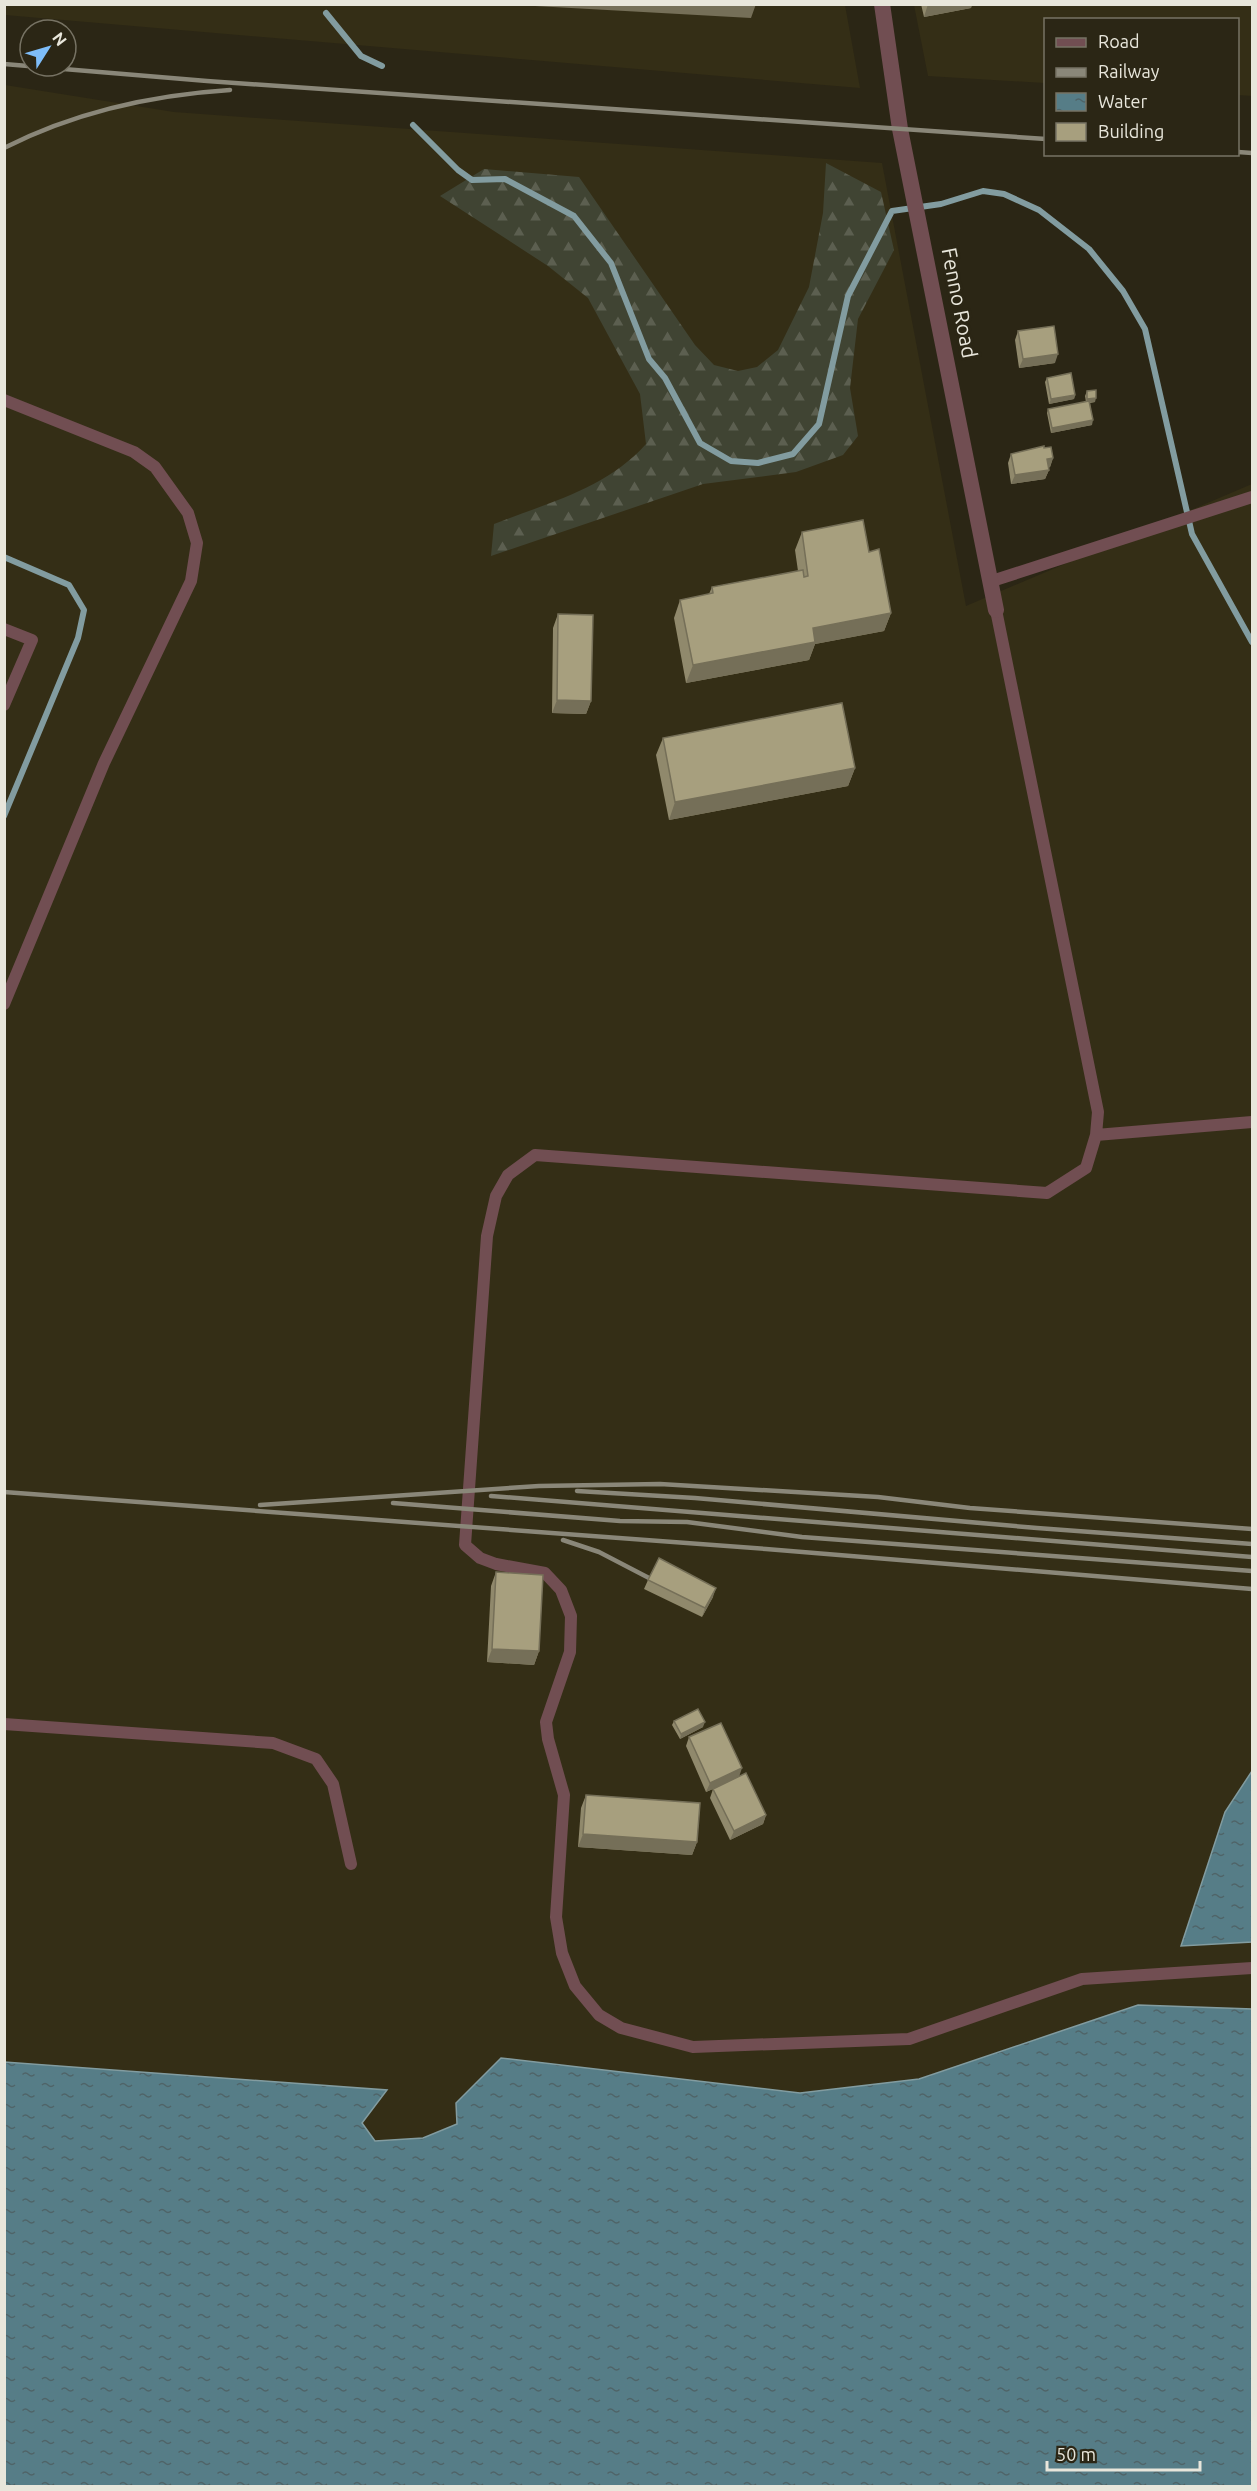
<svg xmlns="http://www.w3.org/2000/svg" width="1257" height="2491" viewBox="0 0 1257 2491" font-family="Ubuntu,sans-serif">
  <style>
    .built { fill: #342e16 }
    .forest { fill: url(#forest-firs) }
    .water { fill: url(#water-ripples); stroke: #829ca0; stroke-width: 1.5 }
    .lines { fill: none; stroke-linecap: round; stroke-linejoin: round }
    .stream { stroke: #829ca0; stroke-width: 6 }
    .service { stroke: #714e52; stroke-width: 12 }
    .minor { stroke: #714e52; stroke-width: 16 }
    .rail { stroke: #8a8779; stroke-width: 4.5 }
    .wall { fill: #90896c }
    .shaded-wall { fill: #756f58 }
    .building { fill: #a79f7e; stroke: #756f58; stroke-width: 1.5 }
    .labels { text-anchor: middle; stroke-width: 6; stroke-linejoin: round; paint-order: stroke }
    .street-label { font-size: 21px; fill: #e8e6db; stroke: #2b2615 }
  </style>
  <defs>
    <pattern id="forest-firs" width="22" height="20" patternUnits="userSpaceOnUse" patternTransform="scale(1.5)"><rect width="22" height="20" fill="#404433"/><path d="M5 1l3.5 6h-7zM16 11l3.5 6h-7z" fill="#5c5f50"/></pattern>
    <pattern id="water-ripples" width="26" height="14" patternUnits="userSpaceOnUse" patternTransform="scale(1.5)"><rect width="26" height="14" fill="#567d87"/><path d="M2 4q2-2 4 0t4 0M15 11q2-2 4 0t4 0" fill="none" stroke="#4f6468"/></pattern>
  </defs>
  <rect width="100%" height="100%" fill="#2b2615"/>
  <!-- built -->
  <path class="built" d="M4,5H845L860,88L5,15Z
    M914,5H1252V96L1238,95V20H1046L1045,83L928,76Z
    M5,85L174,112L882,163L966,606L1252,484V2009L1138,2005L919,2079L800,2093L501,2058L457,2124L423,2138L375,2141L361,2123L386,2090L5,2063Z"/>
  <!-- forest -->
  <path class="forest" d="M826,163L881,192L894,250L858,319L850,388L858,436L843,455L796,472L703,484L491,556L494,524C548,503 607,488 646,444L640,394L588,298L548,266L440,196L484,169L579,177L695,345L714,365L738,371L757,367L778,350L809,287L823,213Z"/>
  <!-- water -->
  <path class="water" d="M1252,1771V1942L1181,1946L1225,1812Z
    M1138,2005L1252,2009V2486H5V2062L387,2090L362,2123L375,2141L423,2138L457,2124L456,2103L501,2058L800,2093L919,2079Z"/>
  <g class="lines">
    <!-- stream -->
    <path class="stream" d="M326,13L361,56L382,66
      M413,125L458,170L472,180L505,179L574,216L611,263L649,359L665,378L700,443L731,461L758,463L793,454L819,424L848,296L892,211L941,204L983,191L1004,194L1039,210L1089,249L1123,291L1145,329L1192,534L1252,642
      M4,557L69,585L84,610L78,638L4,816"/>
    <!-- service -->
    <path class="service" d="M4,400L134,452L155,467L188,513L197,543L191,581L104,763L4,1004
      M992,581L1252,497
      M996,610L1098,1112L1096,1135L1086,1168L1047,1193L535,1155L508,1175L496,1196L487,1236L465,1545L480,1558L496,1564L545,1573L561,1590L571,1616L570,1652L546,1722L548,1739L564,1795L556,1917L562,1953L575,1986L599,2015L621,2028L693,2047L909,2039L1082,1979L1252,1968
      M4,629L32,640L4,705
      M1096,1135L1252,1122
      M4,1724L273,1743L316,1759L333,1784L351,1864"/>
    <!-- minor -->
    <path class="minor" d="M882,4L900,129L996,610"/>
    <!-- rail -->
    <path class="rail" d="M4,64L207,81L1046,139
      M4,148C75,112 151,95 230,90
      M1238,152L1252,153
      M577,1491L695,1498L1037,1528L1252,1544
      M4,1492L766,1549L1252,1589
      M491,1496L1252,1557
      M393,1503L620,1521L687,1522L802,1537L1252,1571
      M260,1505L539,1486L660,1484L878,1497L970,1508L1252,1529
      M563,1540L599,1552L649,1578"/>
  </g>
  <!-- wall -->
  <path class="wall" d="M921,4H972L971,8L924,17Z
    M1018,331L1055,363L1019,368L1015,340Z
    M1047,378L1075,395L1074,399L1049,404L1045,382Z
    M1087,391L1095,402L1090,403L1092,425L1051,433L1047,413L1048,409L1086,402L1085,396Z
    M1044,448L1053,458L1050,467L1048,468L1049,470L1045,479L1011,484L1008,463L1011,454Z
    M802,532L869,552L891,613L884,631L815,644L809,660L686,683L674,618L680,600L709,594L712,587L798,571L795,550Z
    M558,614L591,701L586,714L552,713L553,628Z
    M663,738L855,768L848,786L669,820L656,755Z
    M496,1572L539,1651L534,1665L487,1662L491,1586Z
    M648,1580L713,1597L702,1617L644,1589Z
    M674,1721L703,1727L680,1739L672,1725Z
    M689,1737L739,1776L766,1815L763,1824L730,1840L710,1798L713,1789L706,1792L686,1746Z
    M586,1795L697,1842L692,1855L578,1847L581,1808Z"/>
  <!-- shaded-wall -->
  <path class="shaded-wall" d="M498,4H756L751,18Z
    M928,4H972L971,8L924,17Z
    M1058,354L1055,363L1019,368L1023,359Z
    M1075,395L1074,399L1049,404L1051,399Z
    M1096,398L1095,402L1086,403L1087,399Z
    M1093,420L1092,425L1051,433L1052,428Z
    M1053,458L1050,467L1043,469L1047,459Z
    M1049,470L1045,479L1011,484L1015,475Z
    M891,613L884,631L815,644L809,660L686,683L693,665L813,628Z
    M557,700L591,701L586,714L552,713Z
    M855,768L848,786L669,820L675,802Z
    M716,1588L713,1597L702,1617L705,1608Z
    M492,1649L539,1651L534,1665L487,1662Z
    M705,1722L703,1727L680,1739L681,1734Z
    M742,1768L739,1777L706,1792L710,1783Z
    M766,1815L763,1824L730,1840L734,1831Z
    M583,1834L697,1842L692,1855L578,1847Z"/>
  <!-- building -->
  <path class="building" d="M1054,326L1058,354L1023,359L1018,331Z
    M1071,373L1075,395L1051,399L1047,378Z
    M1096,390V398L1087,399V391Z
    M1089,401L1093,420L1052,428L1048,409Z
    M1044,446V448L1051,447L1053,458L1047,459L1049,470L1015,475L1011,454Z
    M863,520L869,552L879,549L891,613L813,628L815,642L693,665L680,600L713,593L712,587L803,570L804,577L808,576L802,532Z
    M558,614L593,615L591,701L557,700Z
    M842,703L855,768L675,802L663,738Z
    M659,1558L716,1588L705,1608L648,1580Z
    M496,1572L543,1575L539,1651L492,1649Z
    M698,1709L705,1722L681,1734L674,1721Z
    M721,1723L742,1768L710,1783L689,1737Z
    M746,1773L766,1815L734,1831L713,1789Z
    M586,1795L700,1803L697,1842L583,1834Z"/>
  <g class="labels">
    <!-- street labels -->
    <g class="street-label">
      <text transform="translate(959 303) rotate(79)" y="7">Fenno Road</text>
    </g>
  </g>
  <!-- border -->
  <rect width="1257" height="2491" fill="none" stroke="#e8e6db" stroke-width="12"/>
  <!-- legend -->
  <rect x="1044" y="18" width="195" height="138" fill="#2b2615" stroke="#777364" stroke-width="1.5"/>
  <rect x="1056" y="38" width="30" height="9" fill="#714e52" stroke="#777364" stroke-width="1.5"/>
  <text x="1098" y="48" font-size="18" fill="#e8e6db">Road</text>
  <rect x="1056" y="68" width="30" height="9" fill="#8a8779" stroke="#777364" stroke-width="1.5"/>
  <text x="1098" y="78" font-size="18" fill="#e8e6db">Railway</text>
  <rect x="1056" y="93" width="30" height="18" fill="url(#water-ripples)" stroke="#777364" stroke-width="1.5"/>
  <text x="1098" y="108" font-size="18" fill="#e8e6db">Water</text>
  <rect x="1056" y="123" width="30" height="18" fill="#a79f7e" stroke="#777364" stroke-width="1.5"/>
  <text x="1098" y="138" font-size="18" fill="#e8e6db">Building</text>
  <!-- north arrow -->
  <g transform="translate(48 48) rotate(53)"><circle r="28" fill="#2b2615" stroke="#777364" stroke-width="1.5"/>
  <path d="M0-4.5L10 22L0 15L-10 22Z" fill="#7ebdf9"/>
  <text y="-9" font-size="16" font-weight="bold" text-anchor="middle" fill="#e8e6db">N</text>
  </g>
  <!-- scale -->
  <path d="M1047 2461v9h153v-9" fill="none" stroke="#e8e6db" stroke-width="3"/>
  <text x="1056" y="2461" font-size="18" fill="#e8e6db" stroke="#2b2615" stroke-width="4.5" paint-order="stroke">50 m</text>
</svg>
